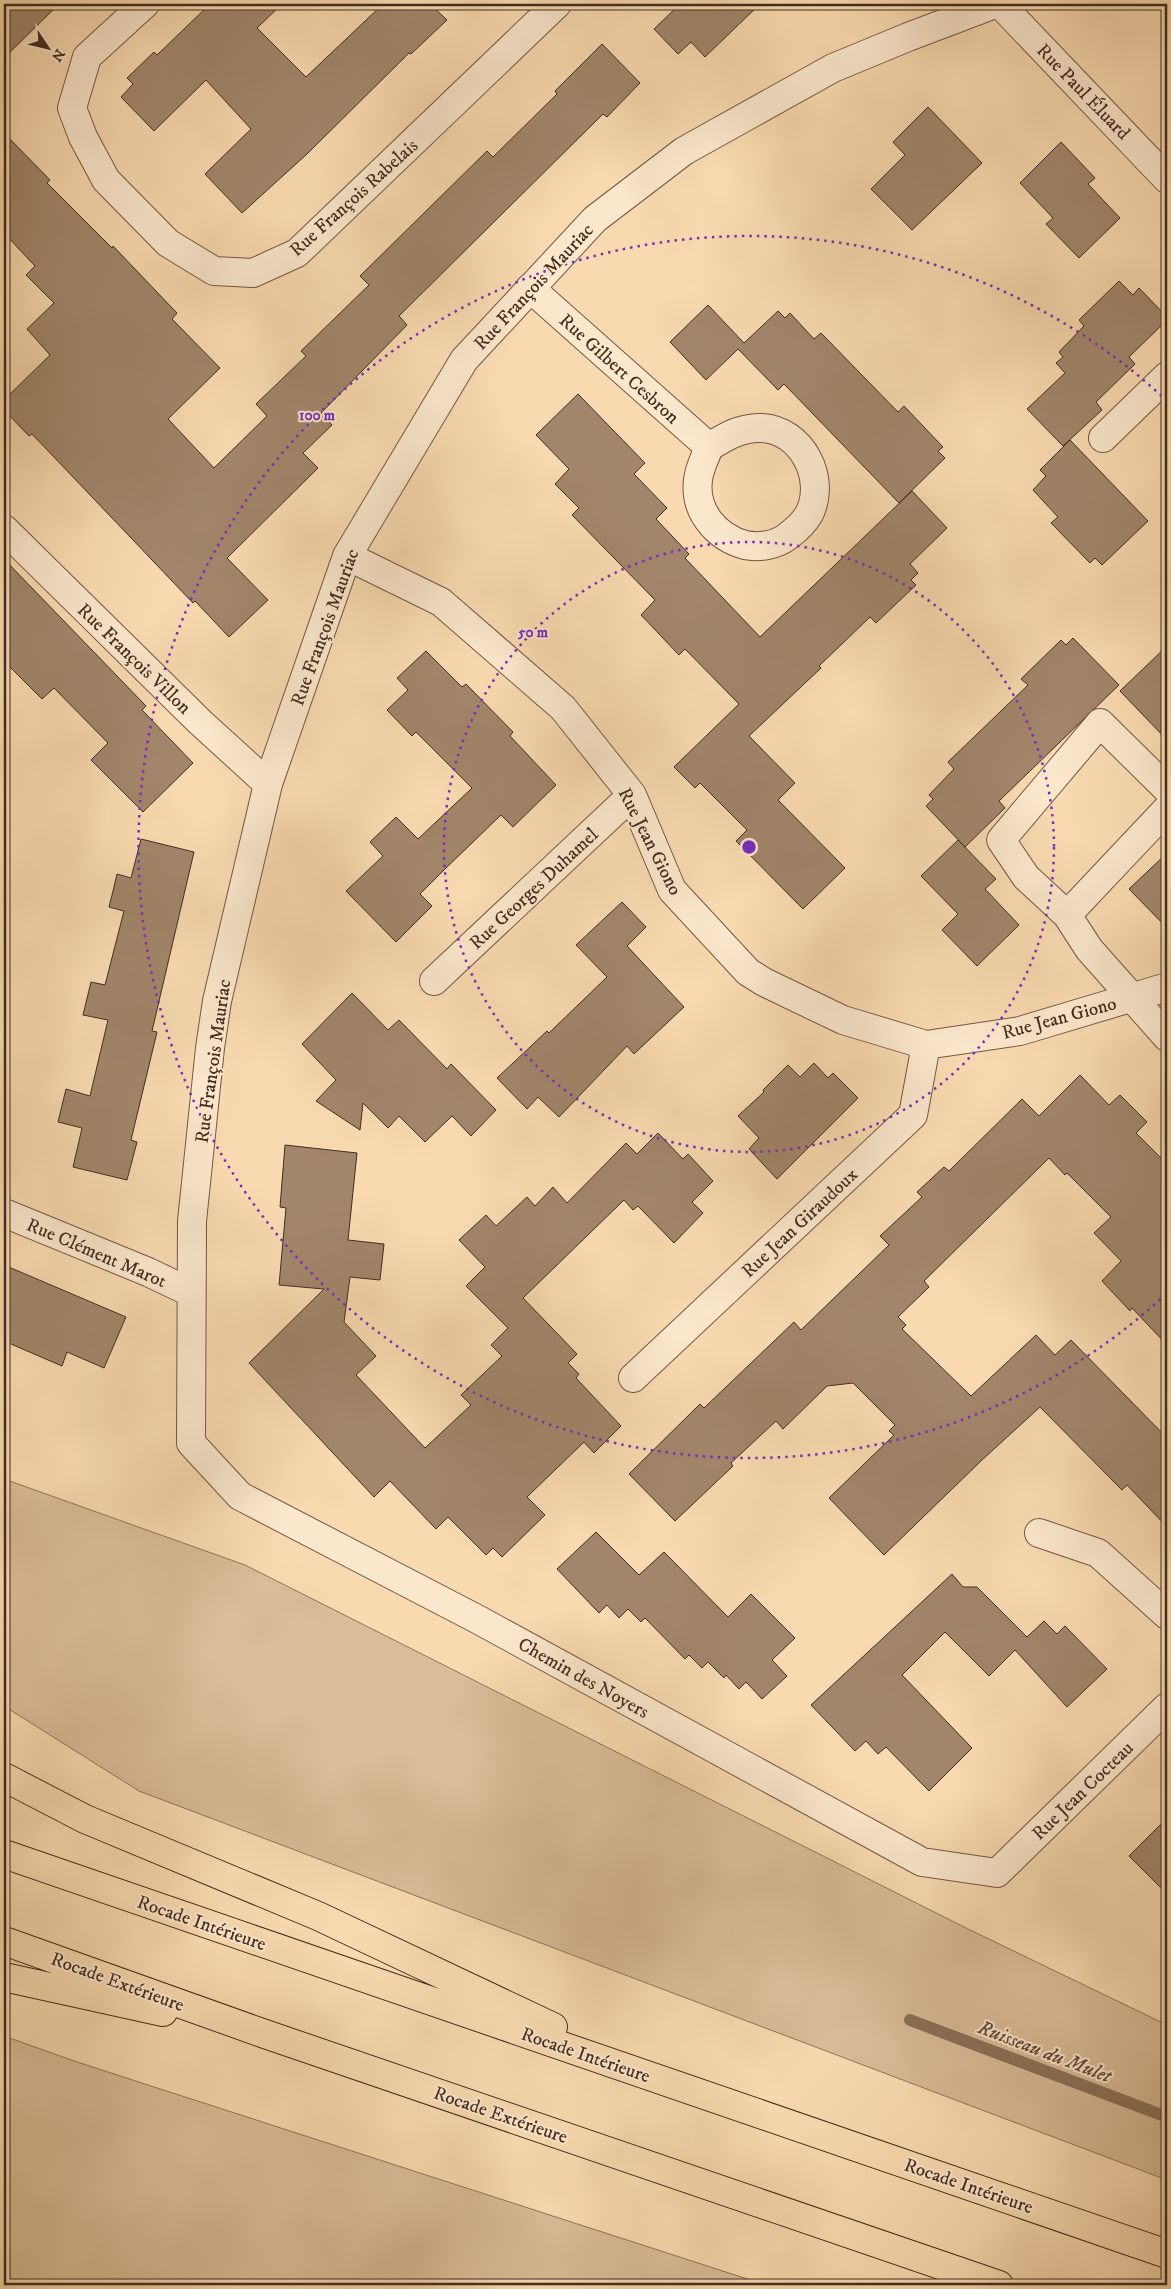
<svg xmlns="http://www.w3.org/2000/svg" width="1171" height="2289" viewBox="0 0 1171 2289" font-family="'IM FELL DW Pica',serif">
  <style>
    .green { fill: #dabc98; stroke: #8f745c }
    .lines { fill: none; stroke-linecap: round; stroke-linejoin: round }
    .stream { stroke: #8b7159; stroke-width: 12 }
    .building { fill: #a2866b; stroke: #442c21 }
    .street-casing { stroke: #715845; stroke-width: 30 }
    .highway-casing { stroke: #442c21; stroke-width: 30 }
    .street { stroke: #fbe7cc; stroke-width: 28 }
    .highway { stroke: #f9dab0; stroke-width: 28 }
    .ring { fill: none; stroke: #7b2cbf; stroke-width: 2.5; stroke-dasharray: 2.5 5 }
    .labels { text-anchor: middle; stroke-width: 4; stroke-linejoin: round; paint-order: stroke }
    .street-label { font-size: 19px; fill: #442c21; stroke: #fbe7cc }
    .water-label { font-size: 20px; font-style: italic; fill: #624938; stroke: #fbe7cc }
    .centre { fill: #7b2cbf; stroke: #fbe7cc; stroke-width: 2.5 }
    .ring-label { font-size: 15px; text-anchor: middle; font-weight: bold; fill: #7b2cbf; stroke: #fbe7cc; stroke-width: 4; stroke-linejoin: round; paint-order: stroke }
  </style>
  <rect width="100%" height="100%" fill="#f9dab0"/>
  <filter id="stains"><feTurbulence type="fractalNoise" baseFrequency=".004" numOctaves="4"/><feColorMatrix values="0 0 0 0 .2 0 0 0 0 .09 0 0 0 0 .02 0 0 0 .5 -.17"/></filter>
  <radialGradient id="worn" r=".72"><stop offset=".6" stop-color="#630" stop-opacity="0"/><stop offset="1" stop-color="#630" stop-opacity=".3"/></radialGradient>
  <!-- green -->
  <path class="green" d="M4,1479L245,1565L966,1928L1167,2025V2180L139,1791L4,1706Z
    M4,2036L77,2062L766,2285H490L483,2283L481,2285H4Z"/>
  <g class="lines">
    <!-- stream -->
    <path class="stream" d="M910,2020L1167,2117"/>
  </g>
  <!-- building -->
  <path class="building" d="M4,4H59L4,58Z
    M210,4H282L257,28L306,77L383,4H430L447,20L411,54L409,53L307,154L242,213L205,174L251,129L206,80L154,131L121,97L133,84L127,78L154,52L157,55Z
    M680,4H760L705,57L691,42L678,54L654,29Z
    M602,44L640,83L607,117L603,114L399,316L407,325L321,413L332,425L303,453L318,468L227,558L268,600L229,637L195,601L193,603L32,434L29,436L4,410V400L50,355L27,329L54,303L26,275L35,266L4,233V133L50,180L47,183L112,248L113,246L177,313L172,319L220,368L168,419L214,468L267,416L256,404L306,356L301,351L369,285L360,276L487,151L493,157L557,94L555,91Z
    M928,107L982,163L912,230L871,189L905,155L893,142Z
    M1061,142L1095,178L1088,184L1120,218L1079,258L1046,224L1053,218L1020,183Z
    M1119,281L1133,295L1139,288L1167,317V320L1129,357L1135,364L1096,402L1102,410L1063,446L1027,409L1065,373L1056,363L1063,357L1059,352L1084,326L1079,320Z
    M708,305L744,343L778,311L785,318L790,313L814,339L821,333L898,412L904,406L943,447L938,451L945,458L899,503L784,384L778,390L738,349L706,380L670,342Z
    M578,394L645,463L634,474L667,508L656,519L689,554L685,558L760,637L912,491L947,528L910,564L918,573L911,580L916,585L876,623L870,617L819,666L821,668L749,736L795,783L778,800L845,868L803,909L736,841L747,830L700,783L695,788L674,767L739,704L685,649L679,655L641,615L655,600L572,515L579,508L555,484L569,469L536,435Z
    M1070,440L1148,521L1102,565L1095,558L1090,563L1051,523L1058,517L1033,490L1046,476L1040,470Z
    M4,559L146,706L142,710L193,763L143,812L91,760L108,743L54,688L42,699L4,661Z
    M1073,638L1119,685L999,801L1005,808L965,847L926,806L933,799L929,795L954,769L948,762L1028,685L1021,679L1061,640L1066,645Z
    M1167,646V740L1120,691Z
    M426,651L462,687L466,684L513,732L510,736L556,785L513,827L501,815L446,868L420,894L432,906L396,942L346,891L383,856L370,842L396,817L418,839L472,788L416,732L412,736L387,710L408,690L397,678Z
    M141,839L194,852L152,1031L157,1032L131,1140L137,1142L127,1180L73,1167L82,1128L58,1122L66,1089L90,1096L108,1020L83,1015L91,982L105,985L124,911L109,907L113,891L117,874L131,878Z
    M958,840L996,879L985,889L1019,925L977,966L942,930L958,914L921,876Z
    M1167,853V928L1129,889Z
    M622,902L646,927L627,946L684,1007L634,1054L627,1046L559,1117L538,1097L527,1109L497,1078L547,1031L549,1033L607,977L576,945Z
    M352,993L388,1030L399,1020L447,1069L451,1064L496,1110L471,1136L452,1116L425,1142L399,1116L388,1128L363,1103L360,1130L316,1101L336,1080L302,1044Z
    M814,1063L828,1078L833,1073L858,1098L777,1179L749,1149L759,1138L738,1116L764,1092L763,1090L788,1065L800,1077Z
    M1080,1075L1109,1105L1120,1095L1147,1122L1136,1133L1167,1164V1345L1132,1308L1130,1311L1102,1281L1121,1261L1094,1233L1111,1217L1067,1173L1065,1175L1049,1158L924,1281L929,1287L898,1317L906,1325L902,1329L971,1396L1036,1335L1055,1355L1071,1340L1167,1438V1527L1127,1485L1122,1490L1040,1407L982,1460L884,1555L829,1498L894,1435L889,1431L895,1425L853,1383L827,1386L783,1429L776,1421L731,1463L733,1466L675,1521L629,1474L700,1404L704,1408L794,1322L801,1330L889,1245L880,1236L922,1197L917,1192L944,1167L949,1171L1022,1099L1039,1116Z
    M658,1133L683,1159L688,1154L713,1181L692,1202L703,1213L674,1243L638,1206L633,1210L624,1200L523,1298L577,1354L568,1363L579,1374L576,1378L621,1426L594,1453L584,1442L527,1497L545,1515L502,1557L493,1548L486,1555L448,1517L436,1529L390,1481L374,1497L249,1363L324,1289L279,1285L286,1208L280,1207L285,1145L357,1153L348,1240L384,1244L380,1280L350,1277L344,1322L376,1356L356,1375L425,1448L471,1405L461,1395L502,1356L491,1345L508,1328L466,1286L485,1267L459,1240L486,1215L496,1226L527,1197L535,1206L553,1187L567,1203L626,1143L637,1154Z
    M4,1265L126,1317L104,1368L67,1352L62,1366L4,1341Z
    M596,1532L639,1575L664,1552L728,1617L751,1594L795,1638L772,1660L787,1676L762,1699L746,1682L739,1689L726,1675L724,1678L708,1662L702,1668L689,1655L685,1659L645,1618L641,1622L628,1609L619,1618L607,1605L599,1613L557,1569Z
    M952,1574L963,1587H977L1027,1637L1044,1621L1057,1634L1065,1626L1107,1669L1067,1707L1015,1650L989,1676L945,1632L902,1675L972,1748L929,1791L886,1747L878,1754L866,1741L855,1751L811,1705Z
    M1167,1818V1894L1129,1856Z"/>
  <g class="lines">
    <defs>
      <path id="street" d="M145,4L87,57L72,108L83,137L106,180L168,243L214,271L253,273L297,253L557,4
        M995,4L908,37L833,68L684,151L595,219L464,360L347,556L268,784L217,1001L210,1048L192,1221L191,1443L240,1496L477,1619L922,1862L997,1873L1167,1707
        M1000,4L1167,179
        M530,288L709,447C705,458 699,469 698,480C694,511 716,537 745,545C759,548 777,545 788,536C796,530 804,523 809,514C827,479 802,430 762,428C741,427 725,437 709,447
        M1103,438L1167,376
        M4,529L200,722L268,784
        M347,556L441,602L563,708L632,795L672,890L748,972L764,982L843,1020L926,1045L1020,1031L1167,987
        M1167,789L1100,723L1001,840L1026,877L1067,915L1089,949L1167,1037
        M1067,915L1167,809
        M434,981L632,795
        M4,1213L148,1272L190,1292
        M633,1378L913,1115L926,1045
        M1039,1533L1098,1553L1167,1615"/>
      <path id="highway" d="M4,1777L85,1819L318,1916L553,2027
        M4,1854L1167,2254
        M4,1941L265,2034L999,2285
        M4,1977L163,2012"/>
    </defs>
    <!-- street casing -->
    <use href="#street" class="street-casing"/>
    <!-- highway casing -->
    <use href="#highway" class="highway-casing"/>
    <!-- street -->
    <use href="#street" class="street"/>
    <!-- highway -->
    <use href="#highway" class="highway"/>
  </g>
  <!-- distance rings -->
  <g class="ring">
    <circle cx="749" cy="847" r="305"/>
    <path d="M1166 1294A611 611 0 1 1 1166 400"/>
  </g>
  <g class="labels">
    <!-- street labels -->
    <g class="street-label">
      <text transform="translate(1084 91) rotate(46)" y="7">Rue Paul Éluard</text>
      <text transform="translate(353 197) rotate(-42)" y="7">Rue François Rabelais</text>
      <text transform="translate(533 286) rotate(-47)" y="7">Rue François Mauriac</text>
      <text transform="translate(620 368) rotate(42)" y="7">Rue Gilbert Cesbron</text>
      <text transform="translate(324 627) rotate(-70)" y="7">Rue François Mauriac</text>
      <text transform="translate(135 658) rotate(44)" y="7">Rue François Villon</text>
      <text transform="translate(651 841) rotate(63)" y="7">Rue Jean Giono</text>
      <text transform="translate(533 888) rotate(-43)" y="7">Rue Georges Duhamel</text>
      <text transform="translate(1059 1017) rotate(-15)" y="7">Rue Jean Giono</text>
      <text transform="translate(212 1061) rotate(-82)" y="7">Rue François Mauriac</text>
      <text transform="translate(799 1222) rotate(-43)" y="7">Rue Jean Giraudoux</text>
      <text transform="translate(97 1252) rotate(23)" y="7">Rue Clément Marot</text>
      <text transform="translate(584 1677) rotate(29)" y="7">Chemin des Noyers</text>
      <text transform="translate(1082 1790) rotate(-44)" y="7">Rue Jean Cocteau</text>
      <text transform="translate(202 1922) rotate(19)" y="7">Rocade Intérieure</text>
      <text transform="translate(118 1981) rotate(20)" y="7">Rocade Extérieure</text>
      <text transform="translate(586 2054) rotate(19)" y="7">Rocade Intérieure</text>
      <text transform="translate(501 2114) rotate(19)" y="7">Rocade Extérieure</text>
      <text transform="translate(969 2185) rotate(19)" y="7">Rocade Intérieure</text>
    </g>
    <!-- water labels -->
    <g class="water-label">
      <text transform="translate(1045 2051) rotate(21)" y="7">Ruisseau du Mulet</text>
    </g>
  </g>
  <circle cx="749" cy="847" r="8" class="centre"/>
  <g class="ring-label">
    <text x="317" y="420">100 m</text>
    <text x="533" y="637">50 m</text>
  </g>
  <!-- margin -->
  <rect width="1171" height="2289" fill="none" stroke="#f9dab0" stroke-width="20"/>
  <rect x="5" y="5" width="1161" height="2279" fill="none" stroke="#442c21" stroke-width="2.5"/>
  <rect x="10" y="10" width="1151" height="2269" fill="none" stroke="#442c21"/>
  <!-- north arrow -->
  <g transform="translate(48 48) rotate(125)" stroke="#fbe7cc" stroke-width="4" paint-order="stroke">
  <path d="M0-4L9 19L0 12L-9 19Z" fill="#442c21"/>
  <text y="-8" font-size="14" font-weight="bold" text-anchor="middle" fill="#442c21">N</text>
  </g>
  <rect width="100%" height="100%" filter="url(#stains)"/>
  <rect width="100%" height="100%" fill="url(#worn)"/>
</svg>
